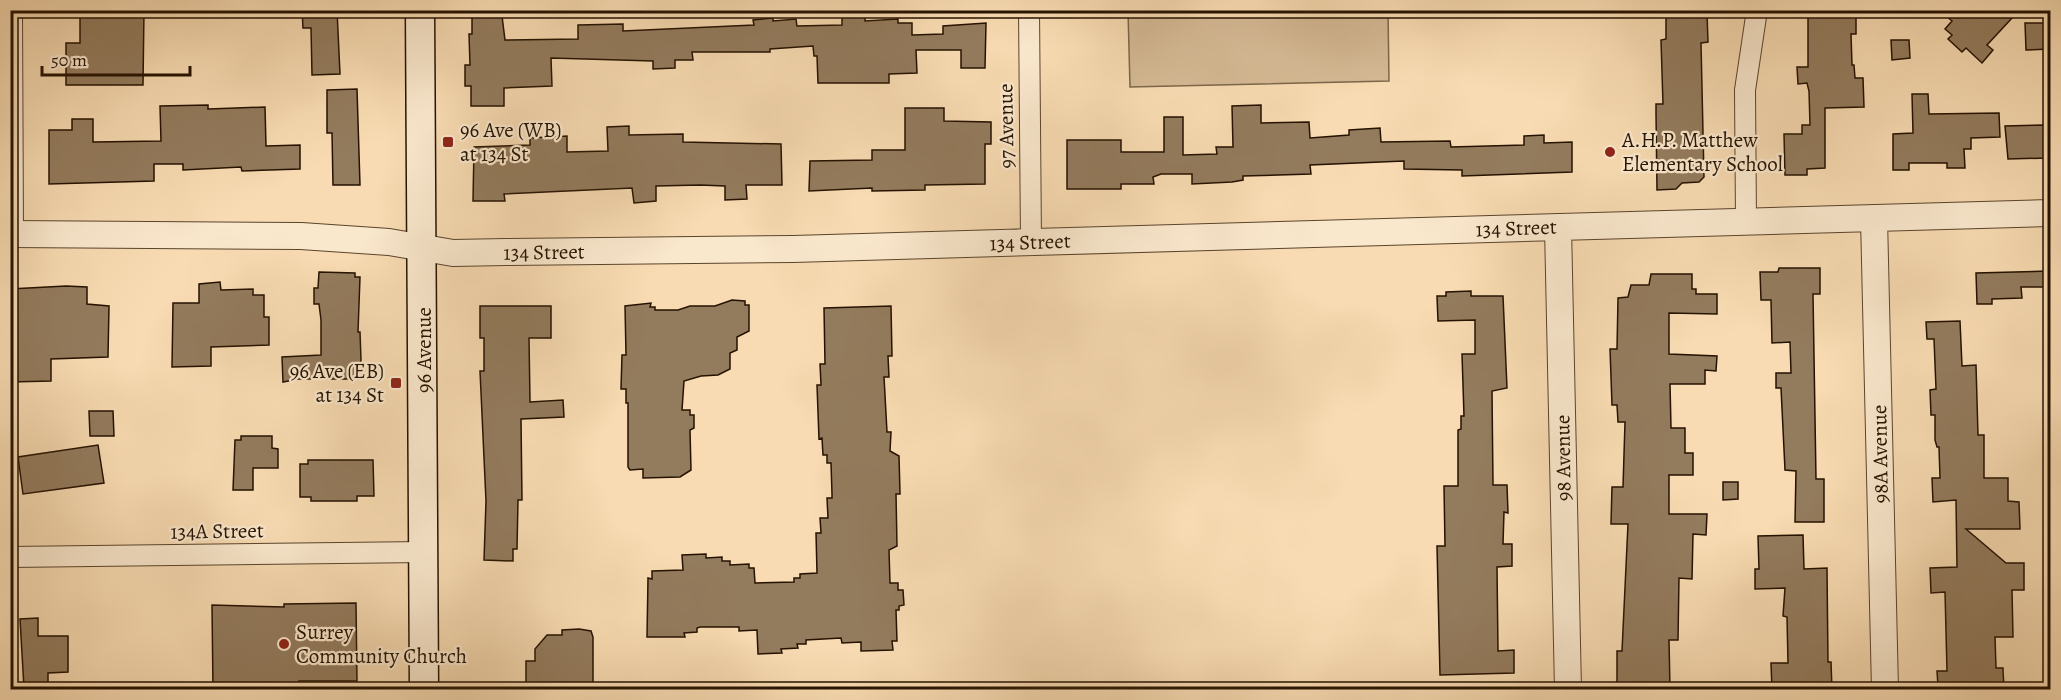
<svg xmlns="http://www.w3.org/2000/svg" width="2061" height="700" viewBox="0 0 2061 700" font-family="Alegreya,serif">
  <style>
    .green { fill: #d4b994; stroke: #7c664a; stroke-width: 1.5 }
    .building { fill: #937b5d; stroke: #251200; stroke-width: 1.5 }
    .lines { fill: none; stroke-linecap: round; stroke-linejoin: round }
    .minor-casing { stroke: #5a442c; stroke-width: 22 }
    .tertiary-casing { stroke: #5a442c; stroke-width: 28 }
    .secondary-casing { stroke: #251200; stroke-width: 31 }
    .minor { stroke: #fae8cd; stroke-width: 20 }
    .tertiary { stroke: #fae8cd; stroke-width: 26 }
    .secondary { stroke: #fae8cd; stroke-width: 28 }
    .poi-dot { fill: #8f2418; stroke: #fae8cd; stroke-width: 2 }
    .labels { text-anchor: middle; stroke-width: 4.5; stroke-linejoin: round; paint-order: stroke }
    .street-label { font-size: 21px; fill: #251200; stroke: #fae8cd }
    .poi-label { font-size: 21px; fill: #251200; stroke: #fae8cd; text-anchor: start }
  </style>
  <rect width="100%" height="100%" fill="#f8dbb2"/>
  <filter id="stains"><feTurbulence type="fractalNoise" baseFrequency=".00333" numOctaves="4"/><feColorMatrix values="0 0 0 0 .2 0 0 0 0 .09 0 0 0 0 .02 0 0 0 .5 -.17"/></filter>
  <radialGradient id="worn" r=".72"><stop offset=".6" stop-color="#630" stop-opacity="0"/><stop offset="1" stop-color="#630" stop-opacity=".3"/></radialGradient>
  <!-- green -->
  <path class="green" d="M1128,11H1388L1389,81L1130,87Z"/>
  <!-- building -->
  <path class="building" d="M80,10H144L143,85H66V43H80Z
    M302,10H337L340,74L312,75L311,28H303Z
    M1939,10H2003L2012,18L1987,45L1993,50L1982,63L1966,48L1962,52L1948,39L1952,35L1945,29L1952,21Z
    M842,11L865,12V21L898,19V23H912V35L943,34V26L986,23L985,68H961V50H916L917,73L889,74V83H818L817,56H814L813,46L770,49V52H692L693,60H675V68L653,69V61L551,58L552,86L504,88V106H471V86H465V65H470L469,34H472V16H502L505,40L578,39V25L623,24V31L754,25L753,20L773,18V21L796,19L797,26L842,25Z
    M1666,13H1707L1708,42L1701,43L1704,177L1699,182L1682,183L1676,189L1657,190L1656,114V104H1663L1661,40L1666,39Z
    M1856,16V34H1851L1852,65H1854L1855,78H1863L1864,107L1825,108V168L1807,169V175H1785L1784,134H1802V125H1810L1809,91L1807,83L1798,84L1797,67H1808V17Z
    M2025,23H2050V49L2026,50Z
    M1891,40H1909L1910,58L1892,60Z
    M357,89L360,185H333L332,133H327V90Z
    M1912,94H1928L1929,114L1999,113L2000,137L1971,138V149H1964L1965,168H1947V163H1909V170H1893V134L1913,133Z
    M208,105V109L265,107L266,146L300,145V169L242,171L241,167L183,170V164H154V181L49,184V130H72V119H93V142L161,141L160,106Z
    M1261,105V123L1309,122L1310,138L1349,135V130L1380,128L1381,142L1450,141L1451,147L1524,145V136L1544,135V143L1572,142V172L1462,176V170L1404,169V161L1310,165L1311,174L1243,176V180L1232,182L1192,184V174H1161L1153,177L1154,184H1121V189H1067V140H1121V152H1164V117H1183V155L1217,154L1216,147H1233L1232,106Z
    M905,108H944V121L991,122V144H985V184L925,185V190L872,191V188L809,191L810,161L872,160V150H905Z
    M2046,125L2047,158L2008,159L2005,126Z
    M629,126V135L683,134V142L781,144L782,185H746L747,199L725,200V186L700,185L656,186V201L634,203L632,188L504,194L505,201H473L474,147L530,145V138L567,136V152L608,151L607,127Z
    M1779,268H1820V294H1813L1816,479H1824V522H1795L1796,471L1785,470L1781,388H1776V373H1791L1790,342L1772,343L1771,300H1761L1760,272H1778Z
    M2050,271V287H2021L2022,298L1992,299V304H1977L1976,273Z
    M319,272L355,273V277H360L358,332H360L361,360L358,379H298L283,382L282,357L321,355V320L319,304H314V288H318Z
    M1651,274H1692V289H1696V294H1717V314L1669,313V354L1717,356L1716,371L1705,370V384H1670L1671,428H1685V453H1693V475H1669V514H1707L1706,535L1693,534L1692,579L1679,578L1678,640H1669L1670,690H1617V651H1622L1628,524H1611L1612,487H1623L1625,422H1618L1617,405H1612L1610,349H1617L1618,298L1628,297L1631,285H1649Z
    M220,282L221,290L253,289V295H264V317H269V345L211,347V366L172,367L173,303H199V284Z
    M66,286L87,287V304L109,306L108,357L51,359V381L10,382V289Z
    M1471,291V296H1503L1507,388L1492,391L1493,485H1507L1508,513L1504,512L1503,544H1512V566L1497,567L1498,651L1514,650V673L1440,675L1437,546H1445L1444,486H1458V430L1461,429V416H1464L1462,354H1475V320L1438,321L1437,296H1446V292Z
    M732,300L745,301V305H749V331L737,337V350L730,353V369L718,375L701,376L684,381L682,410H690V415H694V428L690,430L691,470L680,477L643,478V469L630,470L628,467V403H626V389H621L622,355H626L625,306L651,303L650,307H655V310H678L690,306H715Z
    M480,306H551V338H529L530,402L563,400L564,417L521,419L522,500H518L517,549H513V561L484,560L486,501L480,371H484V338H480Z
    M891,306L892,356H888L889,377H884L887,432H891L890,451L899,456L900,494H896L897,546L889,550L890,583H898V590H903L904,605L899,606V610H896L897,641H892L893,650L861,651V642L842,643L841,638L806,640V644H797L798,648L781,649L782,653L758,654L757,630L739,631V627H700L697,628V632L684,633L685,637H647L648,578L652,579V571L683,570L682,555L706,554V558L722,557V561H730V565L749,564V568H754L755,583L794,582V578H800V574L817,573L816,533H821L820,518H828L827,498H832V494L831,463H827V455H823L822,438L819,439L817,385H821L820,364H825L824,308Z
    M1960,321L1962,366L1976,365L1978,435H1984V478H2008V501L2019,502L2020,529H1966L2006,563H2024V590H2012L2013,637H1995L1996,668H2003V671L2004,687H1998V690H1948V686H1938L1937,671H1947L1945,592L1931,593L1930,568L1957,567L1956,500L1933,502L1932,478H1940L1939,447H1937L1935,440V415H1931L1930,390L1936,389L1934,339H1927L1926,322Z
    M89,411H113L114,436H90Z
    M241,436H272V448L278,449V468H253V490H233L235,440H241Z
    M98,445L104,483L23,494L18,457Z
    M308,460H373L374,496H357V501H311V497H300V464H308Z
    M1723,482H1738V499L1723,500Z
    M1803,535L1804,569L1827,568L1828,662H1831L1832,690H1772L1771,663H1788L1787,617L1783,616L1785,588L1755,589V569H1759L1758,536Z
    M356,603L357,681H299V690H259V687L213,690L212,605L284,607V604Z
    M38,618V636H68V672L48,673V688H24L20,619Z
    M579,629L591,631L593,637V690H526V661H535V649L547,635H562V630Z"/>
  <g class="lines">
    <defs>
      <path id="minor" d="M12,10L13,233
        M1029,10L1031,242
        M1746,221L1745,90L1757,10
        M10,557L424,552"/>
      <path id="tertiary" d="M1874,218L1885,690
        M1558,227L1568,690
        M10,234L301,236L389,242L453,253L506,252L793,249L2050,213"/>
      <path id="secondary" d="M420,10L424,690"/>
    </defs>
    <!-- minor casing -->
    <use href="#minor" class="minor-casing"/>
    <!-- tertiary casing -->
    <use href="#tertiary" class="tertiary-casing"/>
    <!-- secondary casing -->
    <use href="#secondary" class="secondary-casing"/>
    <!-- minor -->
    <use href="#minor" class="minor"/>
    <!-- tertiary -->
    <use href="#tertiary" class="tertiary"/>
    <!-- secondary -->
    <use href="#secondary" class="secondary"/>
  </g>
  <!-- markers -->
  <g class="poi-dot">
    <rect x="442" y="136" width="12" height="12" rx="3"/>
    <circle cx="1610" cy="152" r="6"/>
    <rect x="390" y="377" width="12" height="12" rx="3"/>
    <circle cx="284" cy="644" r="6"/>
  </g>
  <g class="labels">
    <!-- street labels -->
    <g class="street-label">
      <text transform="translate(1006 126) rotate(-91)" y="7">97 Avenue</text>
      <text transform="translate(1516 228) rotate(-2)" y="7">134 Street</text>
      <text transform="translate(1030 242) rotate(-2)" y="7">134 Street</text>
      <text transform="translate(544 252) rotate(-1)" y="7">134 Street</text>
      <text transform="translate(424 350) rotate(-90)" y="7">96 Avenue</text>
      <text transform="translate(1880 454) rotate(-91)" y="7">98A Avenue</text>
      <text transform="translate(1563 458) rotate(-91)" y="7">98 Avenue</text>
      <text transform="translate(217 531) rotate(-1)" y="7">134A Street</text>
    </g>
    <!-- poi labels -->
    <g class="poi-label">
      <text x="460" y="137">96 Ave (WB)<tspan x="460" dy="24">at 134 St</tspan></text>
      <text x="1622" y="147">A.H.P. Matthew<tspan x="1622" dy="24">Elementary School</tspan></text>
      <text x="384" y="378" text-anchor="end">96 Ave (EB)<tspan x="384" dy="24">at 134 St</tspan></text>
      <text x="296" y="639">Surrey<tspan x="296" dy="24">Community Church</tspan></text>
    </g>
  </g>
  <!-- margin -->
  <rect width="2061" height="700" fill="none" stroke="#f8dbb2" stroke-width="36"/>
  <rect x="12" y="12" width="2037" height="676" fill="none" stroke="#251200" stroke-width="3"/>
  <rect x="18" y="18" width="2025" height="664" fill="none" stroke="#251200" stroke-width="1.5"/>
  <!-- scale -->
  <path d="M42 66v9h148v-9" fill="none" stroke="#251200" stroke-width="3"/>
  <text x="51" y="66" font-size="18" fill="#251200" stroke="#fae8cd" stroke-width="4.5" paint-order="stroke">50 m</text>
  <rect width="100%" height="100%" filter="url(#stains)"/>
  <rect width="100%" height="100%" fill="url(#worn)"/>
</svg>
